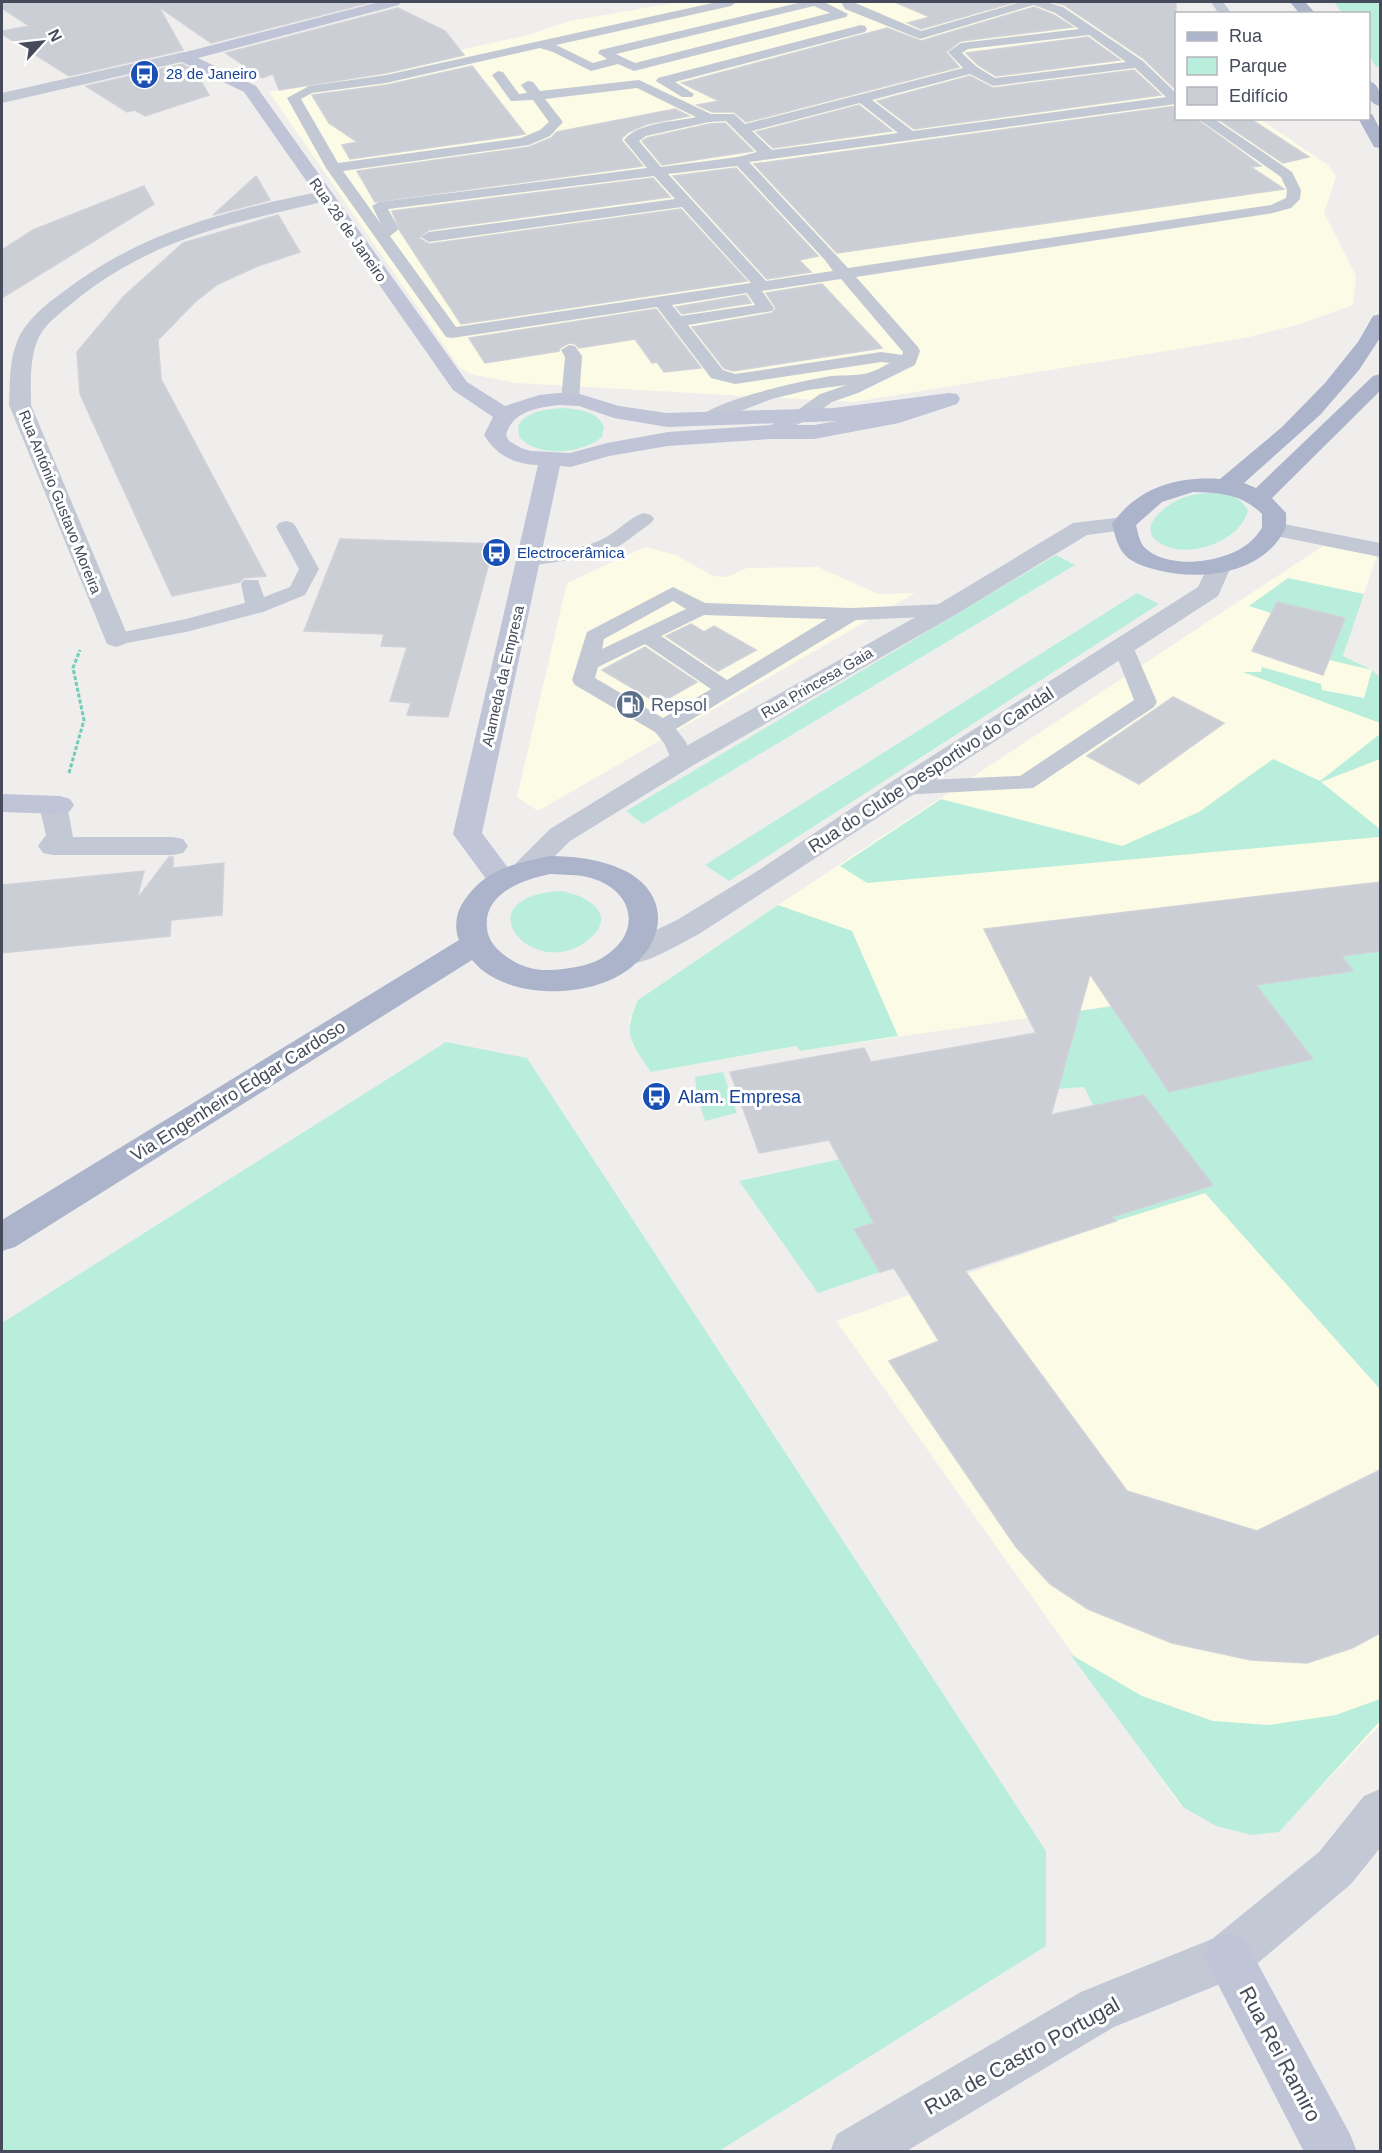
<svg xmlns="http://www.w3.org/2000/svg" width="1382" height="2153" viewBox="0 0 1382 2153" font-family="Arial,sans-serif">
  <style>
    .commercial { fill: #fcfbe5 }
    .green { fill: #baeedc }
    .building { fill: #ccced5; stroke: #d1d1d9; stroke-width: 1.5 }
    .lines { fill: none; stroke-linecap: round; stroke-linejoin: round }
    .path { stroke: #72ccb8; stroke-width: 3; stroke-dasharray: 4 2; stroke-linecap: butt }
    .lane { fill: #c3c8d5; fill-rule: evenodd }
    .street { fill: #c3c8d5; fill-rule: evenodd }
    .secondary { fill: #bfc4d6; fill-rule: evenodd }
    .primary { fill: #acb4cc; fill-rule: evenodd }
    .labels { text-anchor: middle; stroke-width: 6; stroke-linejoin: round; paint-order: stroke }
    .far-transit-label { font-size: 15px; fill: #164399; stroke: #fff; text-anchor: start }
    .far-street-label { font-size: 15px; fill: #454b5a; stroke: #fff }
    .service-label { font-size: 18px; fill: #4e5e75; stroke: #fff; text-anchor: start }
    .street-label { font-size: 18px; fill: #454b5a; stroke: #fff }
    .transit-label { font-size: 18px; fill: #164399; stroke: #fff; text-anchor: start }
    .near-street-label { font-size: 21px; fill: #454b5a; stroke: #fff }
  </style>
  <rect width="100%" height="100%" fill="#f0eeed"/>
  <!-- commercial -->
  <path class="commercial" d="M680,2H1090L1176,61V118L1260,119L1328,165L1336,177L1324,213L1356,276L1353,305L1300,324L1245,338L854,402L516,383L470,374L459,367L269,92L528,35L569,21Z
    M1323,546L1377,555L1343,656L1372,670L1380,677V951L1343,956L1353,971L800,1051L796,1046L651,1072L632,1044L629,1020L638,1000L778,905Z
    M645,547L676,555L713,576L727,577L747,568L818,567L878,594L915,593L538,811L517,797L567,583Z
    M1205,1193L1380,1389V1725L1292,1817L1180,1805L836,1321L1116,1221Z"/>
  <!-- green -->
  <path class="green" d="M1334,2H1380V66L1376,67L1369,55L1368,14L1342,13Z
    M563,408C578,409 598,411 604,427L602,437C581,454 539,458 519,437L518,426C526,411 547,409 563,408Z
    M1213,493C1229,494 1239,496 1248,510C1241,541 1188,561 1160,543C1135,528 1165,505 1182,498C1192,494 1202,493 1213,493Z
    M1056,555L1075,565L643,824L626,811Z
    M1288,578L1364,594L1343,656L1372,670L1380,677V723L1243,672H1261L1262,667L1321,684L1322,690L1364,698L1372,670L1329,660L1345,618L1280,603L1271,613L1249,606Z
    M1137,593L1159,604L729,881L705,865Z
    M1380,734V759L1321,782L1380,829V837L867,883L840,866L941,799L1122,846L1199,812L1273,759L1320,781Z
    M561,891C587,895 620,915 588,940C534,984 459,897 561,891Z
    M778,905L852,931L898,1036L800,1051L796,1046L651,1072C631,1043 622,1035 638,1000Z
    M1380,951V1389L1205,1193L1116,1221L1103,1205L847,1172L874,1223L854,1230L880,1272L818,1293L739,1181L1093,1105L1084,1087L1058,1089L1039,1017L1353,971L1342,956Z
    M446,1042L527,1058L1046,1851V1946L719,2151H2V1323Z
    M723,1072L737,1113L705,1121L697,1096L695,1077Z
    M1070,1654L1142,1696L1213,1721L1268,1725L1336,1715L1380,1699V1721L1279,1832L1252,1835L1216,1826L1183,1807Z"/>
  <!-- building -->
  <path class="building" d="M2,2H372L211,43L159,7L183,50L69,76L2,34V31L29,26L2,8Z
    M895,2H1015L921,29L908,23L930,17Z
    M1053,2H1176V90L1144,59L1064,5Z
    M1034,7L1054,15L1073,27L961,41L946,52L959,67L746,122L734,112H712L697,105L719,101L682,83L887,28L921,41Z
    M398,8L445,31L464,55L386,73L279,90L273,74L262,78L226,53Z
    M1088,37L1120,60L996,76L978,65L966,53Z
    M182,64L195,71L209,95L145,116L135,110L127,112L86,86Z
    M472,66L525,134L350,159L342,145L357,142L329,123L312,95L387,85Z
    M1134,70L1161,95L914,129L877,101L970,76L993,88Z
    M859,105L892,131L773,148L756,132Z
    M1176,106V118H1195L1261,166L1251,167L1284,189L837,253L754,164Z
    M675,109L689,116L647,124L629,132L622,138V141L643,166L375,202L357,171L529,147L551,138L557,132Z
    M1249,118L1309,157L1283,163L1218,119Z
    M725,123L753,151L662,165L642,141L647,138L709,124Z
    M736,168L818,256L799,260L811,272L767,279L673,176Z
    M256,176L270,200L213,215Z
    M653,178L670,197L429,230L419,238L429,244L681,209L747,281L461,324L400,231L392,211Z
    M144,186L154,204L2,298V250L33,230Z
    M278,215L300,252L258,266L218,284L195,302L158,340L161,379L266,576L244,578L240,582L172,596L80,394L77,352L124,296L183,243Z
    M822,284L882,348L733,371L724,368L692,327L772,313L776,308L766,293Z
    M746,295L751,303L682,314L676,307Z
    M656,309L701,368L664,372L657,362L652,363L635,339L579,348L575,344L569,343L560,348L559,351L485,363L469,338Z
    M340,539L494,544L448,717L407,715L411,703L390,701L407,647L381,646L384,634L304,631Z
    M1277,602L1345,618L1323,675L1252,651Z
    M691,624L704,632L714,626L756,650L718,671L666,636Z
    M645,647L697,682L659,704L602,670Z
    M1173,697L1224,723L1139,784L1087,756Z
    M169,857H173V868L224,863L222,915L171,920L170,936L2,953V885L144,871L137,899Z
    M1380,882V951L1342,956L1353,971L1256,985L1313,1059L1169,1092L1090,974L1051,1115L1144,1095L1213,1185L1112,1217L1116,1221L965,1271L1127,1491L1257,1531L1380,1470V1633L1352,1648L1307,1663L1251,1660L1172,1643L1088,1609L1050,1584L1016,1547L889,1361L939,1341L894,1268L880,1272L854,1229L874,1223L829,1140L759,1153L730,1072L864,1048L871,1062L1036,1033L984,929Z"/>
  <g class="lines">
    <!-- path -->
    <path class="path" d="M69,773L84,720L73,668L80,650"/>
    <!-- lane -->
    <path class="lane" d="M717,2H737L731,6L556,45L593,63L607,59L598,53L600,50L802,2H824L848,14L846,17L634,71L618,64L591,71L553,52L540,48L386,83L312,93L301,99L338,163L521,138L540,130L549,122L533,100L511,101L492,75L498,71L503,72L519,94L527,93L521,85L528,81L533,82L540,91L639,80L711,114H734L745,124L963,68L948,52L961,43L1079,29L1055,13L1034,5L920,39L845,9L841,2H853L921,31L1021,2H1047L1063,7L1143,61L1176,93V104L749,162L848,268L1271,205L1286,198L1287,190L1281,177L1197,118H1213L1292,172L1301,190L1300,199L1291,208L1273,213L856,277L918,347L920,351L915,365L858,393L832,402L807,420L771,437L765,436L762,432L765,428L795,412L820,394L847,385L808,390L772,399L707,424L701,423L698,419C712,400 806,380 831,376C843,375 857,376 868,373C876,371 883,366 890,363L881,362L735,384L711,378L657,307L452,338L446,337L326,168L287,98L309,86L386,75ZM814,6L830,13L635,63L616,54ZM1089,35L1126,62L995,78L977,67L962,53L968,49ZM1135,68L1166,97L913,131L872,100L970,74L993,86ZM637,88L696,117C674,122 639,122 624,140L647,168L379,202L372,206L381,224L343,171L529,145L550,136L563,122L545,99ZM860,103L898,133L772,150L752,131ZM726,121L757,152L738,157L661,167L639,141L646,136L709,122ZM737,166L825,260L833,271L766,281L668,174ZM654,176L675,199L429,232L421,237L429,242L682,207L751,283L456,327L390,236L399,229L388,209ZM841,279L903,352L902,355L881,352L735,374L723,370L688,325L772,311L774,308L762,291ZM747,293L755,305L681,316L672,305Z
      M1211,2H1223L1232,14H1219Z
      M861,25L865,26L867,29L865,32L675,82L694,94L692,97H682L656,81L658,78Z
      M569,345L575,346L582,356L579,400L576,404H564L561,400L565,357L561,350Z
      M644,513L651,515L654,519L651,523L621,545L596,556L529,566L522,564L519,560L522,556L529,554C555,551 585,550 608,536C620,529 630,517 644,513Z
      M286,521L293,523L296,527L319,569L305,595L263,612L186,632L116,645L109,643L106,639L109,635L186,619L245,603L241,584L244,580H258L264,597L290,587L299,569L276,527L279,523Z
      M673,587L705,603L851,608L946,604L953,606L956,610L953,614L946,616L856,620L676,729L686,742L693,760L690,765L682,767L674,765L664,743L655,732L575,685L572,680L587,632ZM673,601L686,609L602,649L604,639ZM704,615L827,619L727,680L661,636ZM645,644L711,689L663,718L595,678L598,667Z
      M1122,638L1129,640L1132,644L1157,702L1154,707L1033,788L901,795L893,793L890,788L893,783L901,781L1020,776L1134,700L1112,644L1115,640Z"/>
    <!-- street -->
    <path class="street" d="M184,52L190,54L192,57L190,60L2,103V93Z
      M324,191L330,192L333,196L330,200C237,223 160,235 81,296C67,308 48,320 39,337C29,357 31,384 31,405L129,639L125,644L116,647L107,644L9,405C10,384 9,361 17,342C25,321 45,305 63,292C142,231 228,210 324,191Z
      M1124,517L1132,519L1136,524L1132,529L1087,535L955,615L692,766L570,841L534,877L524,879L514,877L509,870L550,829L672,754L937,605L1073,523Z
      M1274,522L1380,543V557L1266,534L1262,529L1266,524Z
      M1219,560L1228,562L1231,567L1218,596L699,934C677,945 640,970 616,963L612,956L616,949L677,920L759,870L891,782L1198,587L1210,562Z
      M53,796L63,799L67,805L73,837H173L183,839L188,846L183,853L173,855H53L43,853L38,846L46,835L39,805L43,799Z
      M1380,1789V1848L1351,1884L1245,1974L1114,2027L905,2152H830L837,2134L1081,1992L1212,1939L1319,1852L1364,1796Z"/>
    <!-- secondary -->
    <path class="secondary" d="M379,2H401L399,5L198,58L256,86L467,382L505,406L539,395L559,393L580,394L619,406L667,413L834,408L949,393L957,394L960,399L957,404L899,423L814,439H771L668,446L609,456L571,467L560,466L482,833L517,880L512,887L502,890L492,887L453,834L538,465C514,464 496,455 484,435L493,417L453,390L244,92L178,60L176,57L178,54ZM559,405L579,406L614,418L667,427L837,421L814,425H771L668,432L607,443L570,453L531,451L521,448L509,441L506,435C513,411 536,408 559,405Z
      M2,794L60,796L70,799L74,805L70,811L60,814L2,812Z
      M1228,1933L1245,1940L1350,2134L1357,2152H1304L1204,1957L1211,1940Z"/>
    <!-- primary -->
    <path class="primary" d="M1290,2H1305L1316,14H1300Z
      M1368,81C1381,84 1380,95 1380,106C1367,103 1368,93 1368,81Z
      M1368,114H1372L1380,129V148L1374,147L1358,118H1368Z
      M1380,314V338L1359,370L1320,415L1244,483L1256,488L1373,376L1380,374V391L1272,498L1286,513C1286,519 1287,526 1284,531C1261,575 1199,581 1157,570C1146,567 1135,564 1127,557C1118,549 1115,536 1112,524C1138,487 1178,476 1220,479L1282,427L1325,383L1358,342L1373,316ZM1193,492C1221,493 1242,494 1262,514V528C1258,533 1255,538 1250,542C1226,563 1168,571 1144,547C1139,541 1138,532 1136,525L1162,502Z
      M550,856C574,856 599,859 621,869C665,888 670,933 635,964C597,1000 506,1002 472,960L15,1247L2,1251V1220L459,940C454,928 456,914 462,904C484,869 512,864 550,856ZM550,874C563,875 578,874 591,878C635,891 643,934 602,958C590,965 577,967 563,969C540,972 522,969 503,954C494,947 488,939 487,928C483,893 523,880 550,874Z"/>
  </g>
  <!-- icons -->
  <defs>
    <symbol id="bus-disc" viewBox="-11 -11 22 22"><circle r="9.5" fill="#1a4fb4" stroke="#fff"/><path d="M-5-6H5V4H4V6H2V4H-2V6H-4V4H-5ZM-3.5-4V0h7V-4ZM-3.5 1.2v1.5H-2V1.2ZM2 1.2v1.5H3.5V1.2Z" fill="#fff"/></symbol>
    <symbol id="fuel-disc" viewBox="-11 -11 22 22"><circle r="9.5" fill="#5c6f8a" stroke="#fff"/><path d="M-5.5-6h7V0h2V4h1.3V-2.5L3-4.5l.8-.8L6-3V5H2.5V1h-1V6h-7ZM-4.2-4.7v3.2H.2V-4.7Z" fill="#fff"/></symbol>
  </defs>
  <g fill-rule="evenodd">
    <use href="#bus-disc" x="128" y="58" width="33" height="33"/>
    <use href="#bus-disc" x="480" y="536" width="33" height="33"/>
    <use href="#fuel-disc" x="614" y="688" width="33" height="33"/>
    <use href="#bus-disc" x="640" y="1080" width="33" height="33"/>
  </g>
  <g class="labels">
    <!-- far-transit labels -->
    <g class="far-transit-label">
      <text x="166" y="79">28 de Janeiro</text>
      <text x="517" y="558">Electrocerâmica</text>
    </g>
    <!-- far-street labels -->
    <g class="far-street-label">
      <text transform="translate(348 230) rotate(55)" y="5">Rua 28 de Janeiro</text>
      <text transform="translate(60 502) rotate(68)" y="5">Rua António Gustavo Moreira</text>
      <text transform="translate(503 676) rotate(-77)" y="5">Alameda da Empresa</text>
      <text transform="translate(817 683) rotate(-30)" y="5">Rua Princesa Gaia</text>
    </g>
    <!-- service labels -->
    <g class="service-label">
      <text x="651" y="711">Repsol</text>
    </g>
    <!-- street labels -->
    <g class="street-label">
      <text transform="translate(931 770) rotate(-33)" y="6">Rua do Clube Desportivo do Candal</text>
      <text transform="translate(238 1091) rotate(-32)" y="6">Via Engenheiro Edgar Cardoso</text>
    </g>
    <!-- transit labels -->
    <g class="transit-label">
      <text x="678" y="1103">Alam. Empresa</text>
    </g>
    <!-- near-street labels -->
    <g class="near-street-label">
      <text transform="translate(1280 2054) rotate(62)" y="7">Rua Rei Ramiro</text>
      <text transform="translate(1022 2056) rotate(-29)" y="7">Rua de Castro Portugal</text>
    </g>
  </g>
  <!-- border -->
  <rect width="1382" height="2153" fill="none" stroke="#454b5a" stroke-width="6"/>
  <!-- legend -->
  <rect x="1175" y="12" width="195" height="108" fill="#ffffff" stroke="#b5b7bd" stroke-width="1.5"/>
  <rect x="1187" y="32" width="30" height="9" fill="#acb4cc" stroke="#b5b7bd" stroke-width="1.5"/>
  <text x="1229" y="42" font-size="18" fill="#454b5a">Rua</text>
  <rect x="1187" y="57" width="30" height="18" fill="#baeedc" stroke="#b5b7bd" stroke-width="1.5"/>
  <text x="1229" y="72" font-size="18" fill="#454b5a">Parque</text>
  <rect x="1187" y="87" width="30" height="18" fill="#ccced5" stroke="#b5b7bd" stroke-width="1.5"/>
  <text x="1229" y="102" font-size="18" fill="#454b5a">Edifício</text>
  <!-- north arrow -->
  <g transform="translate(42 42) rotate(63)" stroke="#ffffff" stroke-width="4.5" paint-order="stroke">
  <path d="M0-4.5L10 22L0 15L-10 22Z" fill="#454b5a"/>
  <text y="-9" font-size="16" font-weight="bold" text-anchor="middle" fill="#454b5a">N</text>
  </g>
</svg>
